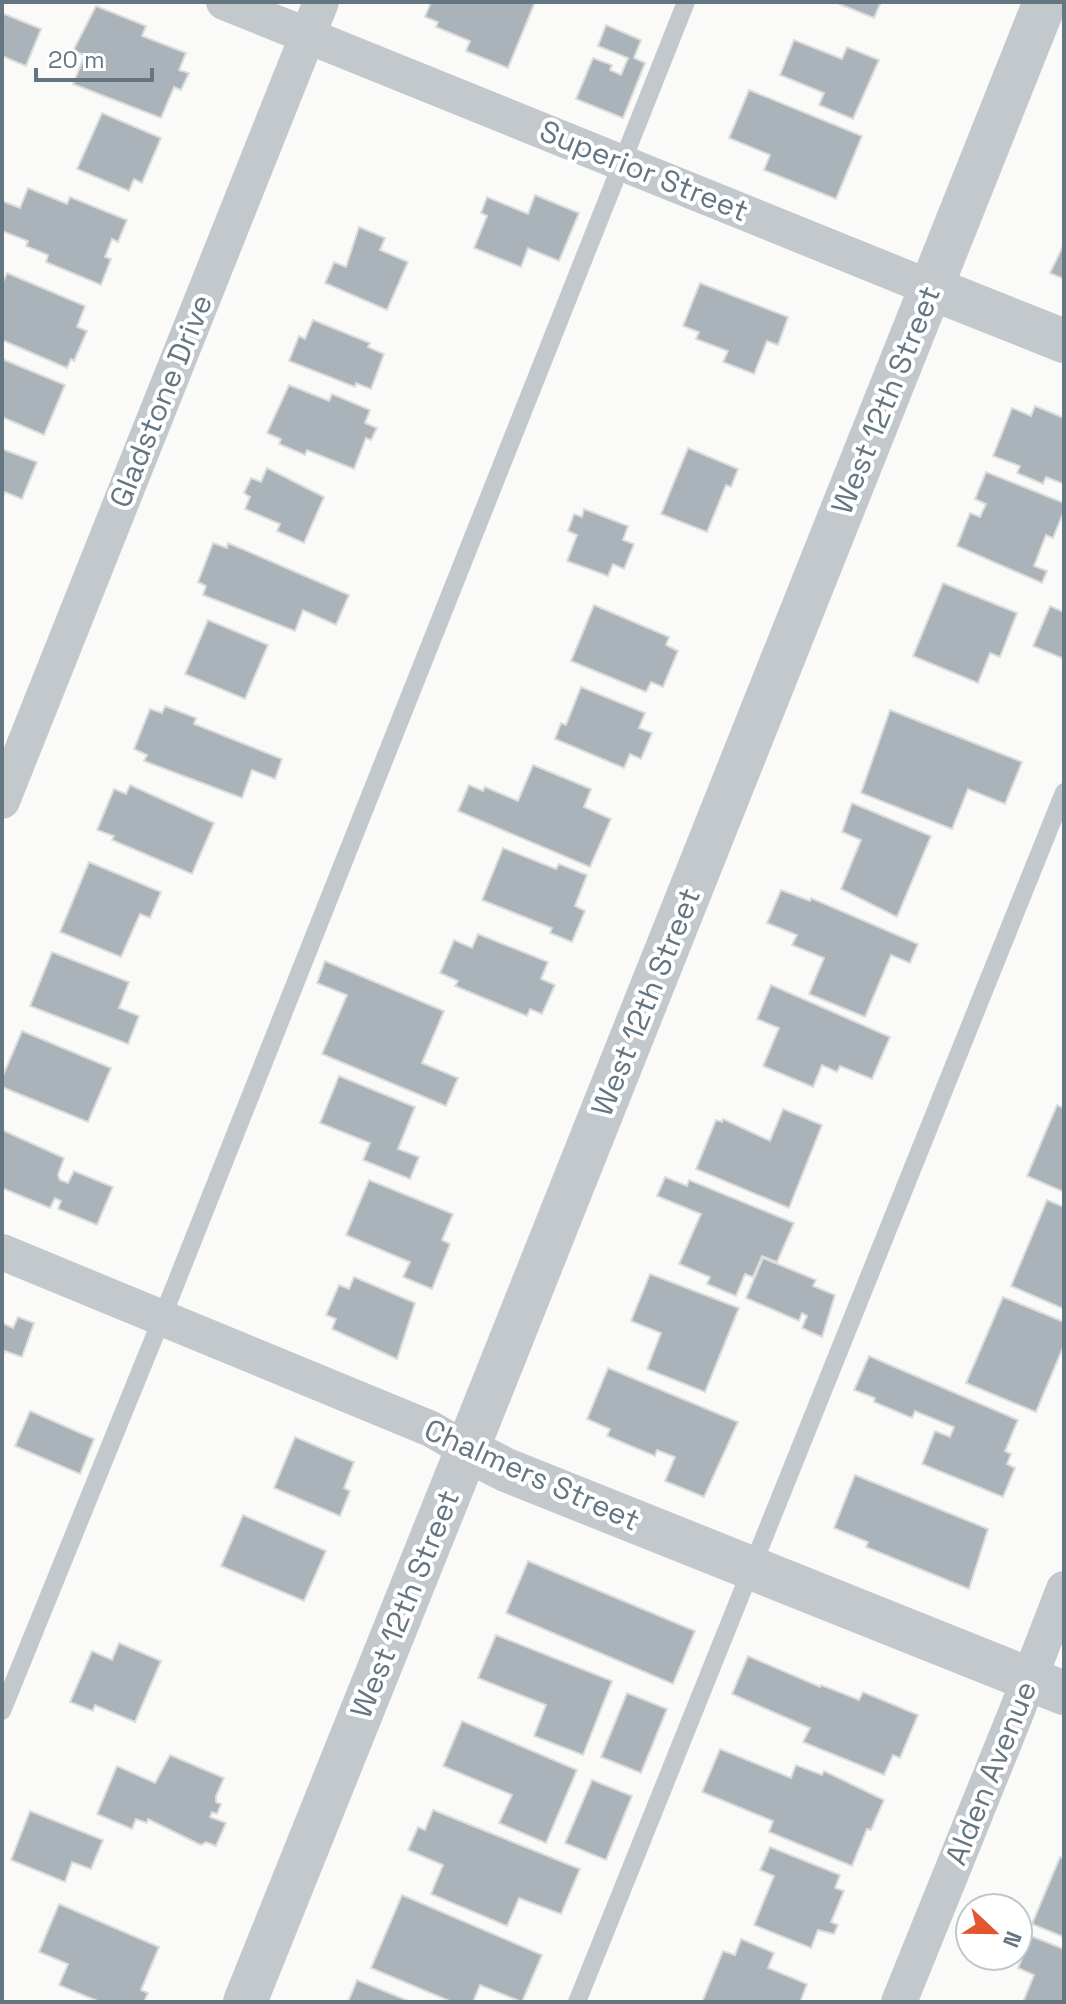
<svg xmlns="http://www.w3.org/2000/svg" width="1066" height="2004" viewBox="0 0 1066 2004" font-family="'Space Grotesk',sans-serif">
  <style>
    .building { fill: #aab3b9; stroke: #dcdcda; stroke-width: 2 }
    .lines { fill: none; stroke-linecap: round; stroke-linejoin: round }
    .service { stroke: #c3c8cc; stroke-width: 18 }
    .minor { stroke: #c3c8cc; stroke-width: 36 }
    .tertiary { stroke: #c3c8cc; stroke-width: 44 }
    .labels { text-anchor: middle; stroke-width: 8; stroke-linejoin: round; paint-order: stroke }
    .street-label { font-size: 30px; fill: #657683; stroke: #fff }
  </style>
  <rect width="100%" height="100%" fill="#fafaf8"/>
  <!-- building -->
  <path class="building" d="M431,2H535L508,68L466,51L470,41L436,27L438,22L425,17Z
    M834,2H881L874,18Z
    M96,6L146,26L142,36L186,53L179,70L189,73L181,90L174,87L161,118L73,84L85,55L73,51Z
    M2,13L41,29L26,66L2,56Z
    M606,25L641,40L634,58L645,63L623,118L576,99L593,58L612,65L610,70L621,75L628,58L598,46Z
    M794,40L842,59L847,47L879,60L853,119L819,105L824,93L780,75Z
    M749,90L862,136L836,199L764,170L770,155L729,138Z
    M102,113L161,138L142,183L134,179L129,191L77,169Z
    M28,188L67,204L70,197L127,220L118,242L112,239L105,257L111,259L101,285L46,262L48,255L26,246L28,241L2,231V201L20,208Z
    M535,195L579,213L559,261L528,248L521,267L474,248L487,216L481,213L487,197L528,214Z
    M359,227L385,238L380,250L408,262L387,310L325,283L334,262L346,267Z
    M1064,244V279L1050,273Z
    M7,273L85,306L77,327L87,331L74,361L71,359L67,368L2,340V284Z
    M700,283L788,317L778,345L767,341L754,374L723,362L728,351L696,339L699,332L683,326Z
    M313,320L370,343L368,347L384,354L371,389L356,383L355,387L289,361L299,336L305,339Z
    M2,359L65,385L44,435L2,417Z
    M289,385L329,401L332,394L370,410L365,423L377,428L371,440L366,438L354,469L307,450L305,455L279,444L281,439L267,433Z
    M1035,406L1064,418V484L1046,477L1043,484L1017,473L1020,466L993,456L1012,408L1031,416Z
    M688,448L738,469L731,487L726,485L707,532L661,514Z
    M2,449L37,462L22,499L5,492L2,499Z
    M267,468L324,497L304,543L277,531L280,524L245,509L250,497L244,493L251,478L261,482Z
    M986,472L1064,503V511L1053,538L1046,535L1034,566L1047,571L1042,583L957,546L970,513L980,517L986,504L975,499Z
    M584,509L628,526L623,540L634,544L624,569L613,564L608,576L567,561L577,535L568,531L574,514L582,517Z
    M213,543L227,548L228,543L349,595L336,625L303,610L295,631L203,595L206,586L198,582Z
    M943,583L1017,613L1000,657L990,653L978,683L913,656Z
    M594,605L669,637L666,645L678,651L663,687L651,682L646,692L571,661Z
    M1050,606L1064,612V659L1033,646Z
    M208,620L268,645L245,699L185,674Z
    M581,687L645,713L639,728L652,733L641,759L630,754L624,768L555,739L561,723L566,725Z
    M165,706L196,718L194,724L282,759L275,779L252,770L242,798L144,761L147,755L134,749L150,709L162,713Z
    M890,710L1022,762L1005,804L968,789L952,829L861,793Z
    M533,765L591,789L584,807L611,819L590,867L458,811L469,785L483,791L485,787L518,801Z
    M130,785L214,823L192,874L112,840L114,836L97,830L114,789L126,794Z
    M852,803L931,836L897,917L841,889L861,840L842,832Z
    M503,848L556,869L559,864L587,875L575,906L585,911L572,942L550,933L552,928L482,900Z
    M89,862L161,892L150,918L140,914L121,957L60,932Z
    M781,890L810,901L811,898L918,944L910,963L891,955L865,1017L809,994L824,958L792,945L797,935L767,923Z
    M478,934L548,962L541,979L555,985L542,1014L530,1009L527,1016L455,986L458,981L440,973L454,940L472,948Z
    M52,952L129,982L119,1008L139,1016L128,1044L30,1006Z
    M325,961L444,1011L422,1063L458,1078L446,1106L322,1054L347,995L317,983Z
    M771,985L890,1037L872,1079L840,1066L837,1072L822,1065L813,1087L763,1066L779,1028L757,1019Z
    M22,1031L111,1068L88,1122L2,1087V1078Z
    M339,1076L415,1107L398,1149L419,1157L410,1179L363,1160L370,1143L320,1123Z
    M1057,1105L1064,1108V1192L1027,1176Z
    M783,1109L822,1125L789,1208L696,1169L716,1120L722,1122L723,1119L770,1141Z
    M2,1130L64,1158L58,1175L60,1180L68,1183L74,1171L113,1187L97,1225L58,1209L61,1201L55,1198L50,1208L2,1188Z
    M665,1177L687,1186L689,1180L794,1223L777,1262L762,1256L753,1277L745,1274L736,1296L707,1284L710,1277L679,1264L701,1214L657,1196Z
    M369,1180L453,1214L442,1240L450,1244L432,1289L403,1277L410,1262L346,1235Z
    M1047,1200L1064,1207V1309L1011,1286Z
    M763,1258L816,1280L813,1286L835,1295L822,1337L802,1328L807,1316L802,1313L799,1321L746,1298Z
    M650,1274L739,1308L705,1392L647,1369L661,1333L631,1321Z
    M354,1277L415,1303L397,1359L332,1329L336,1319L326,1315L339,1285L349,1289Z
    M1003,1297L1064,1322V1345L1036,1412L966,1383Z
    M18,1317L34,1323L22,1357L5,1351L2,1358V1323L13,1328Z
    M869,1356L1018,1420L1005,1451L1011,1454L1007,1464L1015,1468L1003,1497L922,1464L935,1431L950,1437L954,1427L915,1411L912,1418L874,1402L875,1398L854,1390Z
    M608,1368L738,1422L704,1497L665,1481L675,1457L657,1450L655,1456L607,1436L610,1429L587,1419Z
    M30,1411L94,1439L80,1474L15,1446Z
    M295,1437L354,1462L344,1488L350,1491L340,1516L274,1488Z
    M855,1475L988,1529L969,1589L866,1547L868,1542L834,1528Z
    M243,1515L326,1551L304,1601L221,1566Z
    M528,1561L695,1631L673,1684L506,1613Z
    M496,1635L612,1681L583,1755L534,1736L546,1705L478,1678Z
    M119,1643L161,1661L135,1722L95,1705L93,1711L70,1702L92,1651L112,1660Z
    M748,1656L820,1687L821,1685L859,1700L863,1692L918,1715L900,1758L893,1755L884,1775L803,1742L810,1728L732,1694Z
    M627,1693L667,1709L641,1773L601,1757Z
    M462,1721L577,1770L546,1843L499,1823L512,1795L443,1766Z
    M720,1749L791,1778L796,1765L822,1775L824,1771L884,1800L871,1830L867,1829L852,1866L769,1832L773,1821L702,1792Z
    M170,1755L224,1778L216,1796V1802L221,1804L217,1814L212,1812L210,1817L226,1823L216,1846L206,1842L201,1845L148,1819L147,1823L136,1819L132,1829L97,1814L117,1766L155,1783Z
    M592,1780L632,1796L606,1860L565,1843Z
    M433,1810L580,1869L561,1914L519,1898L507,1926L431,1894L443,1865L408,1850L418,1827L425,1830Z
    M30,1811L103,1840L91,1869L72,1862L65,1882L11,1860Z
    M770,1847L840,1875L835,1888L844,1891L831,1922L838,1925L834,1934L818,1930L811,1948L754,1925L774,1876L760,1870Z
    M1060,1857L1064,1859V1937L1032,1924Z
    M402,1895L542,1955L522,2002L480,1985L473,2002H452L371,1968Z
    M59,1904L159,1947L141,1990L148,1993L144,2002H100L59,1985L68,1964L39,1952Z
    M1031,1936L1064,1949V2002H1023L1034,1975L1018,1968Z
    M741,1939L774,1953L768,1968L807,1984L800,2002H702L723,1951L735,1955Z
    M357,1980L411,2002H348Z"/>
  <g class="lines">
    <!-- service -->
    <path class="service" d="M2,1711L162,1318L686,2
      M577,2002L1064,792"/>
    <!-- minor -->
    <path class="minor" d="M224,2L931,288
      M2,801L321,2
      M2,1252L431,1429L467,1450
      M899,2002L1016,1713L1064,1589"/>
    <!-- tertiary -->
    <path class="tertiary" d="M931,288L1064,341
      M467,1450L506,1470L1064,1693
      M245,2002L467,1450L1045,2"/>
  </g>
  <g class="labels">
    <!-- street labels -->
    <g class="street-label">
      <text transform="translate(644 171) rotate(22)" y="10">Superior Street</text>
      <text transform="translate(886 400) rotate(-68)" y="10">West 12th Street</text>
      <text transform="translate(161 401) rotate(-68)" y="10">Gladstone Drive</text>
      <text transform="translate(646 1002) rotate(-68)" y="10">West 12th Street</text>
      <text transform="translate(532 1475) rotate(24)" y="10">Chalmers Street</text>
      <text transform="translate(405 1604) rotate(-68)" y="10">West 12th Street</text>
      <text transform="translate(991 1773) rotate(-68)" y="10">Alden Avenue</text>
    </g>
  </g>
  <!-- border -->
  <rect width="1066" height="2004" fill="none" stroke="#657683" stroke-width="8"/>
  <!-- north arrow -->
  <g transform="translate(994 1932) rotate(112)"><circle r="38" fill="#ffffff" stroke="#c1c8cd" stroke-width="2"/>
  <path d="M0-6L14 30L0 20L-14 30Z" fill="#e4572e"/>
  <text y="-12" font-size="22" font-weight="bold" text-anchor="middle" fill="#657683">N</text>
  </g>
  <!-- scale -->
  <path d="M36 68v12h116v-12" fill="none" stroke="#657683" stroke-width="4"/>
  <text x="48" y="68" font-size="24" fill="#657683" stroke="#ffffff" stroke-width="6" paint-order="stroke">20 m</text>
</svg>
